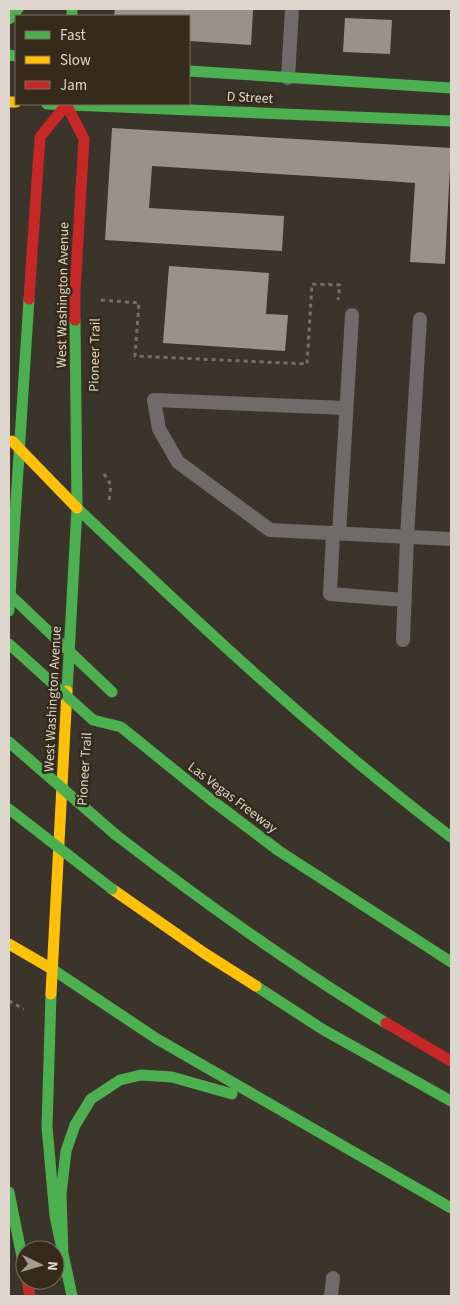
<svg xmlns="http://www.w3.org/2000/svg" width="460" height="1305" viewBox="0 0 460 1305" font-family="'Source Sans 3',sans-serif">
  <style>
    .building { fill: #9a9288 }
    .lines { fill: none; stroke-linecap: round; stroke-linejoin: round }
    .path { stroke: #73706c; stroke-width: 3; stroke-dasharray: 4 4; stroke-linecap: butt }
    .lane { stroke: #6f6b68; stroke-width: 14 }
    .fast { stroke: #4caf50; stroke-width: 11 }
    .slow { stroke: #ffc107; stroke-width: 11 }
    .jam { stroke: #c62828; stroke-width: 11 }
    .fast-bridge { stroke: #4caf50; stroke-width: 11 }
    .labels { text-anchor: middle; stroke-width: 5; stroke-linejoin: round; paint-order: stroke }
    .street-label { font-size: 14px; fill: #ded6cc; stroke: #362b1a }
  </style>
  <rect width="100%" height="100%" fill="#3b342a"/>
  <!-- building -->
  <path class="building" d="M115,9H233L253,10L251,45L189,41V16H114Z
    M345,18L392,20L390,54L343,52Z
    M112,128L451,148L445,264L410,262L415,183L358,179L152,166L149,208L284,216L282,251L105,240Z
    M169,266L269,273L266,314L288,315L285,351L163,343Z"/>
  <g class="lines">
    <!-- path -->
    <path class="path" d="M101,300L139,303L135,356L307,364L312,284L340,285L338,300
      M104,474L111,485L109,501
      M9,1001L24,1009"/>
    <!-- lane -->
    <path class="lane" d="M288,78L292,9
      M346,408L154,400L159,429L178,462L270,530L451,539
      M333,533L330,594L405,600
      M339,534L352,315
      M403,640L407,537L420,319
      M331,1296L333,1278"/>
    <!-- fast -->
    <path class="fast" d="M72,9V16
      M9,19L18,9
      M9,55L16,56
      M189,71L451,88
      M47,104L451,121
      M77,508C198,623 318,736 451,837
      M9,611L29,299
      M67,691L77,508L75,320
      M93,720L121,727L210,799L279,851L451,962
      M116,835C203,902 292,966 386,1023
      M52,969L157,1039L451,1208
      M256,986L322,1029L451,1101
      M51,994L47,1127L55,1216L72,1296
      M9,1192L25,1272
      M63,1256L61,1194L66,1151L75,1125L91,1099L120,1080L141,1075L172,1077L232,1094"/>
    <!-- slow -->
    <path class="slow" d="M9,102H16
      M12,441L77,508
      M112,889L204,953L256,986
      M9,944L52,969
      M51,994L67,691"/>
    <!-- jam -->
    <path class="jam" d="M66,104L84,139L75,291V320
      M29,299L40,137L66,105
      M386,1023L451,1061
      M27,1280L30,1296"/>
    <!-- fast-bridge -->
    <path class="fast-bridge" d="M9,594L112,692
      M9,644L93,720
      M9,742L116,835
      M9,809L112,889"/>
  </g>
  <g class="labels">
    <!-- street labels -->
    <g class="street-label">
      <text transform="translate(250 97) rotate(3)" y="5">D Street</text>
      <text transform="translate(62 295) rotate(-89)" y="5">West Washington Avenue</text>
      <text transform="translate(94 355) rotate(-89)" y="5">Pioneer Trail</text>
      <text transform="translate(52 699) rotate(-87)" y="5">West Washington Avenue</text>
      <text transform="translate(84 769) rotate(-86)" y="5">Pioneer Trail</text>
      <text transform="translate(233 797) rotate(37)" y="5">Las Vegas Freeway</text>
    </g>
  </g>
  <!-- border -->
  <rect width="460" height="1305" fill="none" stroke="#ded6cc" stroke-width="20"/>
  <!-- legend -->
  <rect x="15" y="15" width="175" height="90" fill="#362b1a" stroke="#796f61"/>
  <rect x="25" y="31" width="25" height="8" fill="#4caf50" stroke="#796f61"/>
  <text x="60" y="40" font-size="15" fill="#ded6cc">Fast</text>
  <rect x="25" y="56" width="25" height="8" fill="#ffc107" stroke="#796f61"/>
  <text x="60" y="65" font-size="15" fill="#ded6cc">Slow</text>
  <rect x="25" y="81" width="25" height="8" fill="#c62828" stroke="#796f61"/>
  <text x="60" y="90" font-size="15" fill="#ded6cc">Jam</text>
  <!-- north arrow -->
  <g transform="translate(40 1265) rotate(95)"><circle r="24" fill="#362b1a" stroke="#796f61"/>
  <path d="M0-4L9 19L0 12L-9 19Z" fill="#a59d93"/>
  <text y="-8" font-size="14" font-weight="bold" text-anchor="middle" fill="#ded6cc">N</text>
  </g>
</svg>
